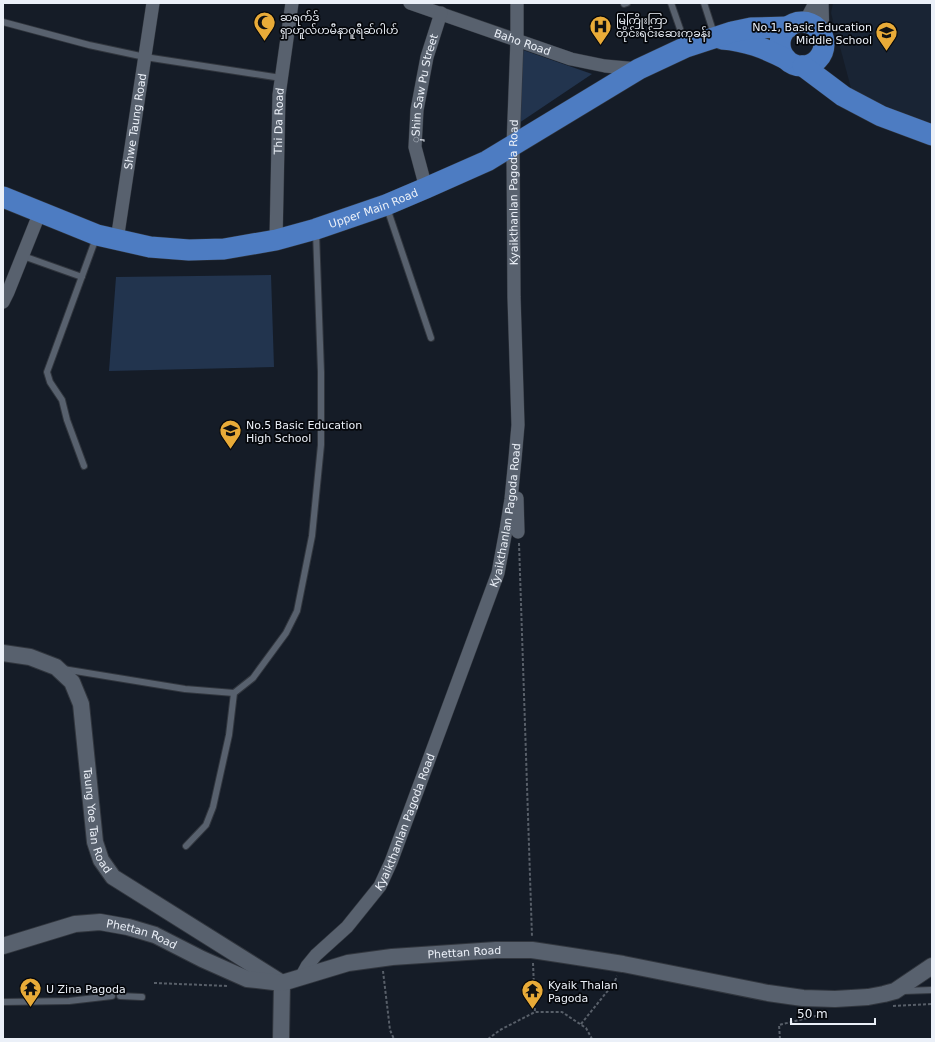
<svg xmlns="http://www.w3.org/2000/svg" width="935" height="1042" viewBox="0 0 935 1042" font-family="'DejaVu Sans','Noto Sans Myanmar',sans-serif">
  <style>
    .built { fill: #192434 }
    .green { fill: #22344e }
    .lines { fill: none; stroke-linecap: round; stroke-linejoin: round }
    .service-casing { stroke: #31363e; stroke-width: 8 }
    .minor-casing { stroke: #31363e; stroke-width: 14 }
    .tertiary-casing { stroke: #31363e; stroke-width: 18 }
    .primary-casing { stroke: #31363e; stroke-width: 22 }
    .path { stroke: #585f69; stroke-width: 2; stroke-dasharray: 3 2; stroke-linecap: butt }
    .service { stroke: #58616e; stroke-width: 6 }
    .minor { stroke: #58616e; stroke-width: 13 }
    .tertiary { stroke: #58616e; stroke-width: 16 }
    .primary { stroke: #4d7cc2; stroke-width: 21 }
    .labels { text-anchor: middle; stroke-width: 3.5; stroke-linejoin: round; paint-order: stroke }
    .poi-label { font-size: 11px; fill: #ebf0f8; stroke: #05070b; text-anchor: start }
    .street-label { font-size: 11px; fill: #ebf0f8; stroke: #05070b }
  </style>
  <rect width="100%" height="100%" fill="#151c27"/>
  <!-- built -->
  <path class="built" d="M833,3H932V125L852,92L831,13Z"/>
  <!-- green -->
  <path class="green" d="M523,50L592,74L519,123Z
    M271,275L274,367L109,371L116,277Z"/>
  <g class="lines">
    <defs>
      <path id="service" d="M671,3L685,43
        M704,3L714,34
        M624,4L627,3
        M3,22L89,45L145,57L281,78
        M387,208L431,338
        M23,256L82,277
        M84,466L67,420L62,400L50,382L47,372L96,238
        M63,669L185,689L234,693
        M186,846L206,825L213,807L229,735L234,693L253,678L286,633L297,611L312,536L321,445V372L316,232
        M903,991L932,990
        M120,996L142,997
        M3,1002L69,1001L112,996"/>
      <g id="minor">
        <path id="s1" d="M410,3L571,59L605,66L638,69"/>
        <path d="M822,3L823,39"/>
        <path d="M795,24L808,16L815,3"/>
        <path id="s2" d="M426,188L415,147L417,110L427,57L441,13"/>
        <path id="s3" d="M117,240L153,3"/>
        <path id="s4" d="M276,240L279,95L292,3"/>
        <path d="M3,302L8,292L40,212"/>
        <path d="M517,498L518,532"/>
        <path id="s5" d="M301,977L307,966L316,955L347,927L380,886L391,862L498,573L506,530L511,499L515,459L518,425L514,297L513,146L517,40V3"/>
      </g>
      <g id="tertiary">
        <path id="s6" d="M3,653L30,657L56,667L72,682L81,704L95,842L101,860L113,877L282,983L281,1039"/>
        <path id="s7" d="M3,946L75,924L100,922L128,927L155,935L202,959L247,979L282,983L348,963L392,957L496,950H532L565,955L623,964L768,993L803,998L835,999L868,997L884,994L895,991L932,966"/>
      </g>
      <g id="primary">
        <circle cx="802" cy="44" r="22"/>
        <path d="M722,39C747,41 764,48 786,59"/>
        <path d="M803,66L843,96L881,116L932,135"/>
        <path id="s8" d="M3,197L97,235L150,247L189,250L224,249L276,240L316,229L386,205L426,188L487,161L639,69L686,47L732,32L751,28L789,27"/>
      </g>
    </defs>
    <!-- service casing -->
    <use href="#service" class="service-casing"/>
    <!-- minor casing -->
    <use href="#minor" class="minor-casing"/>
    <!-- tertiary casing -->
    <use href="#tertiary" class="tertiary-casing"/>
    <!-- primary casing -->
    <use href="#primary" class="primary-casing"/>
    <!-- path -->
    <path class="path" d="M519,543L532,937
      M533,963L535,1012
      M383,971L390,1030L394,1039
      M154,983L228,986
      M893,1006L932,1004
      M581,1024L614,983L617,976
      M488,1039L500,1030L535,1012H562L586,1028L592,1039
      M780,1039L779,1025L828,1013"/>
    <!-- service -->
    <use href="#service" class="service"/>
    <!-- minor -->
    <use href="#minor" class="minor"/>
    <!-- tertiary -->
    <use href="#tertiary" class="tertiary"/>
    <!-- primary -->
    <use href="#primary" class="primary"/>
  </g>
  <!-- icons -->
  <defs>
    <symbol id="mosque-pin" viewBox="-11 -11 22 30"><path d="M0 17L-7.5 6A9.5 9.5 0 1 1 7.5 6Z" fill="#e9ab38" stroke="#05070b"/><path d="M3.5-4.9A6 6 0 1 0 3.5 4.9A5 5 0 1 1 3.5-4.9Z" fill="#111"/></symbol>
    <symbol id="hospital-pin" viewBox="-11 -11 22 30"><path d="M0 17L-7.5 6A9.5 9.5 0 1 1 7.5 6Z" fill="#e9ab38" stroke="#05070b"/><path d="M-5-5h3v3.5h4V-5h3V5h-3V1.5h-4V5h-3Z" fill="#111"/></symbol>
    <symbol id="school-pin" viewBox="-11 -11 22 30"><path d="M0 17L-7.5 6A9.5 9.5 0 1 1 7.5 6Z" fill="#e9ab38" stroke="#05070b"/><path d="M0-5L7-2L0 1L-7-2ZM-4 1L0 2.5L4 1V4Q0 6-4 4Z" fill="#111"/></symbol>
    <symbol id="temple-pin" viewBox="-11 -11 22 30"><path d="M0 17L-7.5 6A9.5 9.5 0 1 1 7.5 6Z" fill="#e9ab38" stroke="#05070b"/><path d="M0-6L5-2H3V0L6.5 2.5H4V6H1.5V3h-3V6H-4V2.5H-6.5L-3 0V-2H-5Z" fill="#111"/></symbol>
  </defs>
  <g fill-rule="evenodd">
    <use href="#mosque-pin" x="252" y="10" width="25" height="34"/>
    <use href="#hospital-pin" x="588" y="14" width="25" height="34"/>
    <use href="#school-pin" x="874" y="20" width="25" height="34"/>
    <use href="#school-pin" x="218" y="418" width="25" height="34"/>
    <use href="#temple-pin" x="18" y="976" width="25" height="34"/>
    <use href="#temple-pin" x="520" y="978" width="25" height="34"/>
  </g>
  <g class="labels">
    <!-- poi labels -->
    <g class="poi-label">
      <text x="280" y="21">ဆရက်ဒ်<tspan x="280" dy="13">ရှာဟူလ်ဟမီနာဂူရီဆ်ဂါဟ်</tspan></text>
      <text x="616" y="24">မြကြိုးကြာ<tspan x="616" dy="13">တိုင်းရင်းဆေးကုခန်း</tspan></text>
      <text x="872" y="31" text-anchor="end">No.1, Basic Education<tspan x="872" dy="13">Middle School</tspan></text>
      <text x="246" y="429">No.5 Basic Education<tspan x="246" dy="13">High School</tspan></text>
      <text x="548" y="989">Kyaik Thalan<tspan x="548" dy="13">Pagoda</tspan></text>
      <text x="46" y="993">U Zina Pagoda</text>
    </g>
    <!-- street labels -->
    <g class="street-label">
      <text dy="4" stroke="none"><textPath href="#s1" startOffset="119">Baho Road</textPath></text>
      <text dy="4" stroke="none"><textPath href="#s2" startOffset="102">ှShin Saw Pu Street</textPath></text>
      <text dy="4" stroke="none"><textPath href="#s3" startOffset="120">Shwe Taung Road</textPath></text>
      <text dy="4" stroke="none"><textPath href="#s4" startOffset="119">Thi Da Road</textPath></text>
      <text dy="4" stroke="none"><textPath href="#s5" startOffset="838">Kyaikthanlan Pagoda Road</textPath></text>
      <text dy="4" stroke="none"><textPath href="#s8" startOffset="385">Upper Main Road</textPath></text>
      <text dy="4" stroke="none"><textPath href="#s5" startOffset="514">Kyaikthanlan Pagoda Road</textPath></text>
      <text dy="4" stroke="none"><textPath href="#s6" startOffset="219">Taung Yoe Tan Road</textPath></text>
      <text dy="4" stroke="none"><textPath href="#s5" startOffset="190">Kyaikthanlan Pagoda Road</textPath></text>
      <text dy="4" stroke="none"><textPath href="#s7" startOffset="144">Phettan Road</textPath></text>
      <text dy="4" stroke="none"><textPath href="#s7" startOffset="480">Phettan Road</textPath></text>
    </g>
  </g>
  <!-- border -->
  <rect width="935" height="1042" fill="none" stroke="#ebf0f8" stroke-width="8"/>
  <!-- scale -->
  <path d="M791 1018v6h84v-6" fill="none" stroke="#ebf0f8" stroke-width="2"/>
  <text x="797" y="1018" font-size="12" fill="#ebf0f8" stroke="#05070b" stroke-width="3" paint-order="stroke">50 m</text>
</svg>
